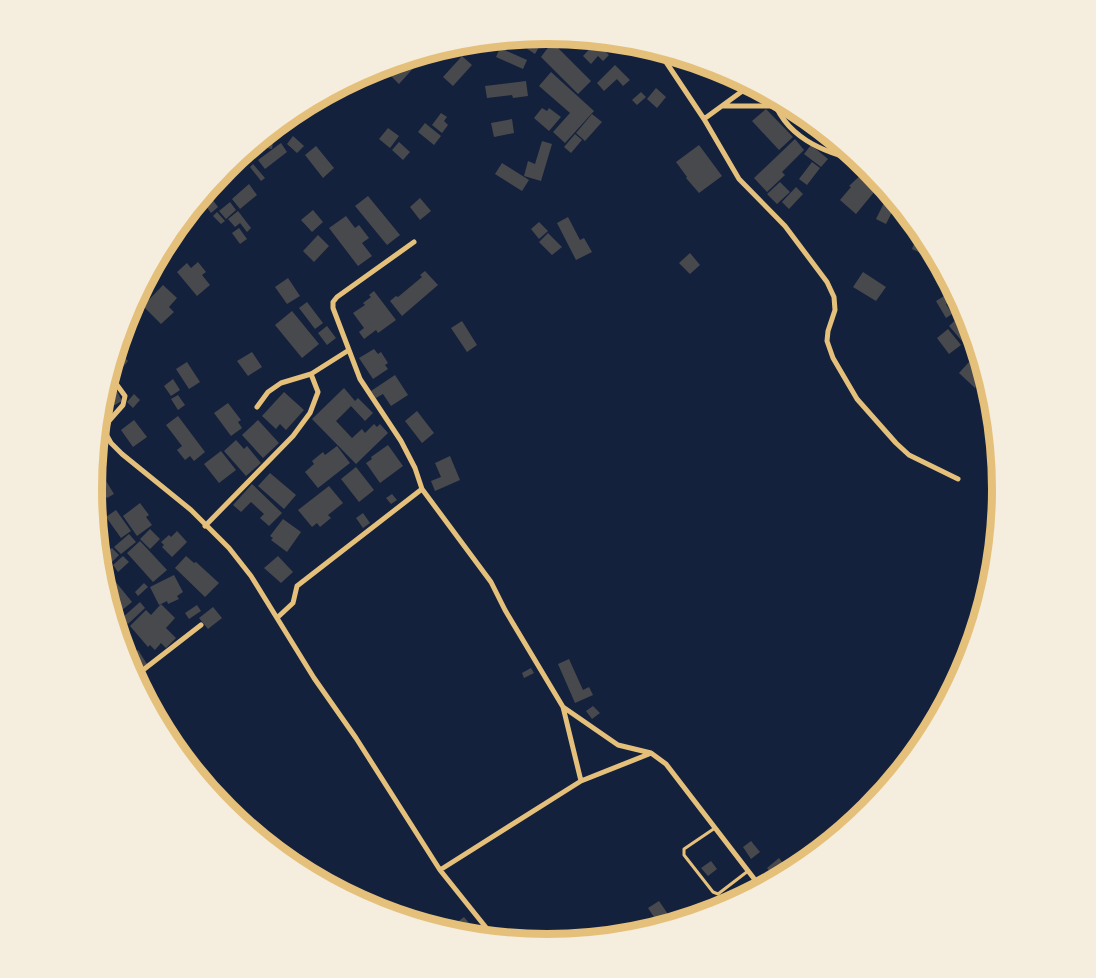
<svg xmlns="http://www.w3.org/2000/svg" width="1096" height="978" viewBox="0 0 1096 978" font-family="Manrope,sans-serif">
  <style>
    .building { fill: #48494c }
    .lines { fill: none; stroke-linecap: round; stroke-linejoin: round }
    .service { stroke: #e5c07b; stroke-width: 3 }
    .minor { stroke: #e5c07b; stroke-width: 5 }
    .rim { fill: none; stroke: #e5c07b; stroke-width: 8 }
  </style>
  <rect width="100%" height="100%" fill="#14213d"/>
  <!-- building -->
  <path class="building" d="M533,35L543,40L535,54L526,48Z
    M552,42L591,81L578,94L541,57Z
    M596,42L609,55L603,61L598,56L591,64L583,56Z
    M500,48L527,60L523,69L496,57Z
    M462,56L472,65L453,86L443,77Z
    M409,57L417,64L399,84L386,71L396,61Z
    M690,58L704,62V65L692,68Z
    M615,65L630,80L623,86L617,79L604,91L597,83Z
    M376,67L380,71L368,84L359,75Z
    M551,72L594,111L565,143L553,132L570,113L539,86Z
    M526,81L528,96L513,98L512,95L487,98L485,86Z
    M656,88L666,97L657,108L647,99Z
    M641,92L646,97L637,105L632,100Z
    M542,108L547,111L549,108L561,117L549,131L534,118Z
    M766,109L793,137L779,150L752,121Z
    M441,113L447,117L444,121L448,125L442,133L432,125Z
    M592,114L602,122L585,141L576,133Z
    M284,119L281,136L273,135L275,126Z
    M512,119L514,133L494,137L491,123Z
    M425,123L441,136L434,145L418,132Z
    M388,128L399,136L390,148L379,139Z
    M266,133L274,135L272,149L252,145Z
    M575,134L582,140L571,153L564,147Z
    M293,136L304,146L297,153L287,144Z
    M795,139L804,150L782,172L785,175L767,192L754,178Z
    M542,141L552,144L541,181L524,176L528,161L535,164Z
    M399,142L410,152L403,160L392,150Z
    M281,143L287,152L265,169L258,160Z
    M699,145L722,176L699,193L686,178L687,177L676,162Z
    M811,145L828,159L821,167L804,154Z
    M316,146L334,168L323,178L305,155Z
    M812,162L820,168L807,185L799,179Z
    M502,163L529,180L522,191L495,174Z
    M253,164L265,178L261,181L250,167Z
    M229,165L233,170L224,178L220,173Z
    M865,171L880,185L856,214L840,200L851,187L849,186Z
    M216,178L224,186L218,192L211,185Z
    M780,182L790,192L777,204L767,194Z
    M249,184L257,195L240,209L232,199Z
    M796,187L803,194L789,209L782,202Z
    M890,190L901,204V206L886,200Z
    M206,191L218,207L211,213L200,198Z
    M368,196L400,235L387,245L355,206Z
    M420,198L431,211L420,220L410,207Z
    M885,201L895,206L886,224L876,219Z
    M230,202L236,210L226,219L219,211Z
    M313,210L323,222L312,232L301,220Z
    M238,211L251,228L247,232L240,223L235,227L228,219Z
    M217,212L225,221L221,224L213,216Z
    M346,216L355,228L359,225L369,238L362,243L372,256L358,266L329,228Z
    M568,217L580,240L584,238L592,252L576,260L557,223Z
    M539,222L548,231L539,239L531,229Z
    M239,228L247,239L240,244L232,233Z
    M548,233L562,247L552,255L539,242Z
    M918,234L927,238L921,253L912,249Z
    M318,235L329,246L314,262L303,251Z
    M690,253L700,265L690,274L679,263Z
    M198,262L206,272L202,275L210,285L197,296L177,272L187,263L191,268Z
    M425,271L438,285L402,316L390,301L396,296L398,297L422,277L420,275Z
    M863,272L886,287L876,301L853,287Z
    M288,278L300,296L287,304L275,287Z
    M163,285L177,298L169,307L174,312L161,324L143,306Z
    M374,291L396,320L378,333L376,330L364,339L359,332L364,328L353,313L365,305L363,303L371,297L369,295Z
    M949,293L953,299L946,304L952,314L946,318L936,301Z
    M959,296L966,308L961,311L953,301Z
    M307,302L323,323L315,329L299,308Z
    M292,311L319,344L302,358L275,325Z
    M962,314L971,324L967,328L977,340L968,348L949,326Z
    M462,321L477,345L467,352L451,328Z
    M327,326L336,338L327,345L318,333Z
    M948,329L961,345L949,354L937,338Z
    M116,349L128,361L123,367L119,363L112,370L111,368Z
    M374,349L378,354L381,352L388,363L385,365L388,369L373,379L359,358Z
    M252,352L262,367L248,376L237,361Z
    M187,362L200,382L189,389L176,369Z
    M969,362L985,376L975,388L959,373Z
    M395,375L408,395L391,406L383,394L376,398L371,391Z
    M173,379L180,390L171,396L164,386Z
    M115,387L122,401L99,414L102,395Z
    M344,388L355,401L358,398L373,413L365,421L351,406L336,421L352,438L362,429L365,433L374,424L377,427L380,424L388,433L356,464L312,419Z
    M284,392L304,410L286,430L280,424L276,429L262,416Z
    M134,394L140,400L133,408L127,402Z
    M178,395L185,405L178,410L171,399Z
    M228,403L241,420L238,422L242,428L231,436L214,413Z
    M417,411L434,433L422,443L405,421Z
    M178,416L205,452L194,461L190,456L185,460L177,450L182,446L166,425Z
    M134,420L147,437L133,447L121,430Z
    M258,420L279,443L263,458L242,435Z
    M236,440L244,449L247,446L261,463L246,476L224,451Z
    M388,445L403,466L380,483L366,463L372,459L371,457Z
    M337,446L350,463L318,488L305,472L314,464L312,461L323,452L325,455Z
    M221,451L236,470L219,483L204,464Z
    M450,456L460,480L435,491L431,481L441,477L435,463Z
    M356,467L374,490L359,502L341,479Z
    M98,468L114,494L107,498L93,476L94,471Z
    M270,473L296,495L284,509L258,486Z
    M93,478L106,500L94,507L92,489Z
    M252,484L282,513L269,526L260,518L264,514L251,502L241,512L233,505Z
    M329,486L343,503L328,515L331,518L320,527L317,523L312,527L298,510Z
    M392,494L397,500L391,504L386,498Z
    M140,503L149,515L146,517L152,525L137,536L123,516Z
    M116,510L131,531L121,538L106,517Z
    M363,513L370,523L363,528L356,518Z
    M283,519L301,532L287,552L271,540L273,538L270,536Z
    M150,529L160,539L150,549L140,539Z
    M177,531L187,542L172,557L162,547L164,545L161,542L169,535L171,537Z
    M129,534L136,542L121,554L114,547Z
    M140,541L167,570L153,582L127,553Z
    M103,543L110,549L112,548L119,555L107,567L99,559L98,548Z
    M123,556L129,562L118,572L113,565Z
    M186,556L194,563L196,562L219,583L205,597L175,568Z
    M278,556L293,572L281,583L264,568Z
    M107,571L113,578L110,580L112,583L115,581L132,602L116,615L110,607L101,578Z
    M174,575L183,592L177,596L179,599L168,604L167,601L159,605L150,587Z
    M144,583L148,587L138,596L135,592Z
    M140,602L145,608L128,624L122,618Z
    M161,604L175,618L166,628L176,638L166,648L161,643L155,650L150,645L148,647L130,626L146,610L151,615Z
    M197,605L201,611L189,619L185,613Z
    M213,607L222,618L208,629L199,618Z
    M138,650L147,664L132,674L125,658Z
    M569,659L583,690L589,687L593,695L575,703L558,664Z
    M531,668L534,673L524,678L522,673Z
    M593,706L600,713L592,719L586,711Z
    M751,841L760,852L751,859L743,847Z
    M779,858L788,870L776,880L767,868Z
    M711,861L717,869L708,876L701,868Z
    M659,901L674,923L662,929L648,908Z
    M715,906L719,911L702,916L701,915Z
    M464,917L481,938L459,936L452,926Z"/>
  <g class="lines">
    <!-- service -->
    <path class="service" d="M715,828L684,849V855L713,892L718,894L748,871"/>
    <!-- minor -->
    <path class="minor" d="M656,47L704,119L739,179L785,226L827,282L834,297L835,310L828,331L827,341L833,358L857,399L896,443L909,455L958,479
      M771,93C783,137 823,153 865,162
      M724,106H774
      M704,119L752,84
      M414,242L337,297L333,302V308L360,379L401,441L415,468L422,489L491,582L505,610L563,707L618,745L651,753L666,764L762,889
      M108,377L117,385L125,396L123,405L108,422L106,434L111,443L122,454L191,510L229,548L251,576L314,678L356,738L440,870L496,940
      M257,407L268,392L281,383L311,374L349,350
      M95,462L96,465
      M205,526L293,436L310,413L318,392L311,374
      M278,617L293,603L297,586L422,489
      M134,677L201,625
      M563,707L581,781
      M440,870L581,781L649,754"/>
  </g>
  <!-- crop -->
  <path d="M0 0H1096V978H0ZM102 489a445 445 0 1 1 890 0a445 445 0 1 1-890 0Z" fill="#f5edde" fill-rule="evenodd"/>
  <path class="rim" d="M102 489a445 445 0 1 1 890 0a445 445 0 1 1-890 0Z"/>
</svg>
